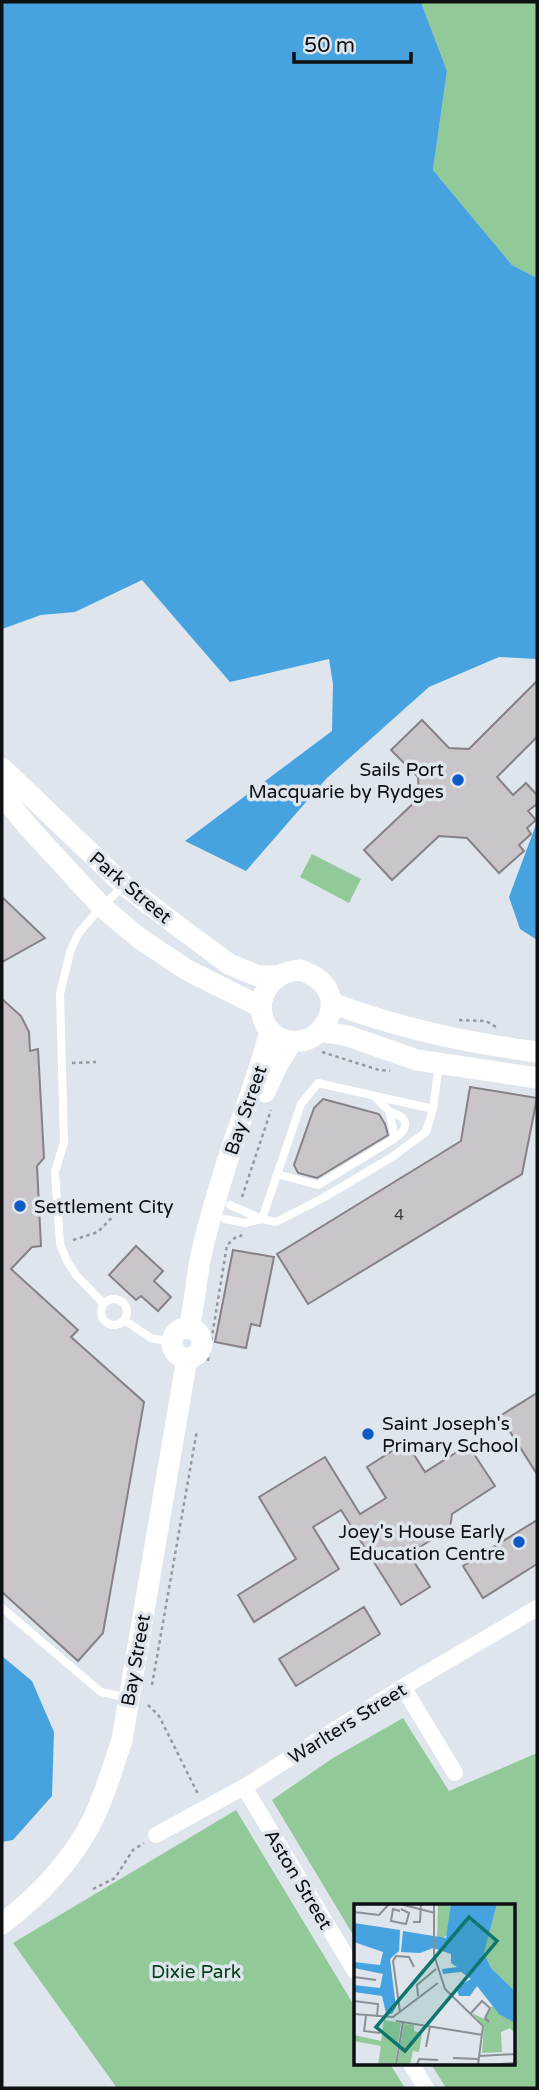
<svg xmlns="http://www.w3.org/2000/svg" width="539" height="2090" viewBox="0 0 539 2090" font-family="'Varela Round',sans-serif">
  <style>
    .green { fill: #91c999 }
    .water { fill: #47a3df }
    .building { fill: #cac4cb; stroke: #868087; stroke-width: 2 }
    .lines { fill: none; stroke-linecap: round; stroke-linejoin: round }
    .path { stroke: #959aa0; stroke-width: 2.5; stroke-dasharray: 3.5 3.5; stroke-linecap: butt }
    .service { stroke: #fff; stroke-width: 8 }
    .minor { stroke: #fff; stroke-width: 16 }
    .tertiary { stroke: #fff; stroke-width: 21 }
    .poi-dot { fill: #0c5bc5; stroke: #dee5ec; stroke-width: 2.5 }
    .labels { text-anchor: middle; stroke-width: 7; stroke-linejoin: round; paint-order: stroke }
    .number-label { font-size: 16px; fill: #3d3e41 }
    .poi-label { font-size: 19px; fill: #0e1113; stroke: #dee5ec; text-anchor: end }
    .street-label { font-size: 19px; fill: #0e1113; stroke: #dee5ec }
    .park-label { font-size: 19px; fill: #044217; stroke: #dee5ec }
    .inset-road { fill: none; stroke: #8b9095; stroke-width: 2 }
    .view { fill: #0f766e; fill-opacity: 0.15; stroke: #0f766e; stroke-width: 3.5 }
    .inset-edge { fill: none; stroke: #0e1113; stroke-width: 3.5 }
  </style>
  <rect width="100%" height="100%" fill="#dee5ec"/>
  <!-- green -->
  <path class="green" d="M421,2H537V278L512,265L433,170L447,71Z
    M312,854L361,879L349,903L300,877Z
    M403,1718L449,1791L537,1753V2088H446L431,2064H513V1906H355V1938L272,1800L333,1758Z
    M236,1810L355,2007V2064H390L405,2088H117L13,1943Z"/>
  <!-- water -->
  <path class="water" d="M2,2H421L447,71L433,170L512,265L537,278V659L499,657L429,687L327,778L246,871L185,841L332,731L333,684L329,659L230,682L142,580L75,612L41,615L2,629Z
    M537,822V940L520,929L509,897Z
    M2,1656L32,1681L54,1732L52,1796L13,1840L2,1842Z"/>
  <!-- building -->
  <path class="building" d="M537,681V737L497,777L513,795L526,783L537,795V804L528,811L536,820L527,828L531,834L519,845L524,851L499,873L467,838L439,836L392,880L364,850L419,798L418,777L391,750L422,720L449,748L469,749Z
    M2,897L45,938L2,962Z
    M2,999L21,1016L29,1032L30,1051L38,1049L44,1158L37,1166L41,1246L32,1247L11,1269L78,1330L71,1337L144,1402L103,1633L78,1661L2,1592Z
    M470,1087L537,1098L522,1174L308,1304L277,1254L461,1141Z
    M323,1099L379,1114L385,1124L388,1135L317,1178L298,1173L294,1165L314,1108Z
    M136,1246L163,1271L154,1281L171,1297L158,1311L141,1296L136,1300L109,1275Z
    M233,1250L274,1257L260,1326L251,1324L246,1348L215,1342Z
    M537,1393V1474L500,1416Z
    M406,1442L425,1472L468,1445L495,1486L452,1514L450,1528L409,1554L430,1587L401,1605L341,1510L313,1527L339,1569L254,1622L238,1595L296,1559L259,1497L325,1457L360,1514L386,1498L367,1467Z
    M537,1520V1564L483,1598L463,1566Z
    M364,1607L380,1634L296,1686L279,1659Z"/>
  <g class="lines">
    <!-- path -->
    <path class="path" d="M459,1020L486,1021L496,1027
      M322,1052L379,1070L390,1071
      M72,1063L96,1062
      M242,1197L271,1110
      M73,1240L98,1232L126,1203
      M208,1361L227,1245L236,1237L241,1236L242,1232
      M152,1685L197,1430
      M148,1705L159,1716L199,1796
      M93,1889L115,1878L133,1850L144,1843"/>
    <!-- service -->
    <path class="service" d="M390,1112C409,1117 410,1128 394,1139
      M277,1174L318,1185L394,1139C395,1128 390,1122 390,1112L374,1096
      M230,1205L262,1219L301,1104L318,1083L433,1109
      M225,1219L245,1223L262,1219L276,1222L323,1198L392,1157L426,1132L433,1109L439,1064
      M101 1312a13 13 0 1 1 26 0a13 13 0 1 1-26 0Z
      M103,1303L76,1275L67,1261L60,1244L55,1172L64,1142L60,994L70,952L78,934L94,915L124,885
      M124,1320L151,1338L173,1342
      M2,1608L101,1692L128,1698"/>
    <!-- minor -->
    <path class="minor" d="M403,1687L455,1773
      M244,1787L355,1971
      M156,1835L244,1787L403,1687L537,1608
      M411,2064L426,2088"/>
    <!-- tertiary -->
    <path class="tertiary" d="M2,768L124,885L175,924L229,964L258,976H277
      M2,795L31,830L102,907L139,938L187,970L261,1007
      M300,970C328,979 341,1002 323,1027C317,1035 310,1040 300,1041C251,1046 246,974 300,970Z
      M332,1003C398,1028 467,1043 537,1052
      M320,1031L348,1036L417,1060L537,1078
      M265,1092L276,1068L292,1041
      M172 1343a15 15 0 1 1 30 0a15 15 0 1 1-30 0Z
      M189,1329C194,1306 196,1283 200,1260C206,1231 215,1201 224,1172C238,1124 259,1078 270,1030
      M2,1924C36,1898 68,1865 89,1827C104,1799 112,1769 122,1740L187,1358"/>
  </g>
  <!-- markers -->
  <g class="poi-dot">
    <circle cx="458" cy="780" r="7"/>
    <circle cx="20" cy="1206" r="7"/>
    <circle cx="368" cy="1434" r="7"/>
    <circle cx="519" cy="1542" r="7"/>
  </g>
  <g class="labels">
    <!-- number labels -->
    <g class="number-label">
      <text x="399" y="1220">4</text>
    </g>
    <!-- poi labels -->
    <g class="poi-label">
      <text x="444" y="776">Sails Port<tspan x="444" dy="22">Macquarie by Rydges</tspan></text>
      <text x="34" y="1213" text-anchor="start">Settlement City</text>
      <text x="382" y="1430" text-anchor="start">Saint Joseph's<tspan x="382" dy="22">Primary School</tspan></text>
      <text x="505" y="1538">Joey's House Early<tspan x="505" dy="22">Education Centre</tspan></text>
    </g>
    <!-- street labels -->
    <g class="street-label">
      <text transform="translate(131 887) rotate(40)" y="7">Park Street</text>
      <text transform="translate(245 1110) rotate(-71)" y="7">Bay Street</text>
      <text transform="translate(135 1660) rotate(-80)" y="7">Bay Street</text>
      <text transform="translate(347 1723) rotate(-32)" y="7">Warlters Street</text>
      <text transform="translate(299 1879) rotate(59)" y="7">Aston Street</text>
    </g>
    <!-- park labels -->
    <g class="park-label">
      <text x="196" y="1978">Dixie Park</text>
    </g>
  </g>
  <!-- overview -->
  <g transform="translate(354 1904)">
    <rect width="161" height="161" fill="#dee5ec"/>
    <path d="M84,0L98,2L96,28L87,36L83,35ZM143,0H161V87L137,64L130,49ZM138,102L161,119V130L156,124L147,128L148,148L128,149L130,122L118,109L130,115ZM30,116L47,119L41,161H24L27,142L0,137V131L27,137ZM50,120L60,121V127L68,130L65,148L59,147L56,161H43Z" fill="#91c999"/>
    <path d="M97,0H143L130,49L137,64L161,87V119L145,110L123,82L116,92H105L102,83L117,75L107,68L89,70L88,65L103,63L97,59V50L79,44L66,49L47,48L49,27L92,34ZM0,19L46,26L45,47L36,55L42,103L38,110L32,109L28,92L0,88V81L26,84L29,70L0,64V58L26,61L29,48L0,38Z" fill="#47a3df"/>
    <path class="inset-road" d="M46,0L81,9M80,0V52M46,7L39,5L37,17L52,20L55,9L47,5M0,8L25,11L35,0M59,18H66L67,0M80,51L91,85L129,122L124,161M0,73L22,76M64,92L63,81L82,65M0,97L24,100L23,113M46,108L39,57L42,52L55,53L60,63M117,109L128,97L136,104L131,114L135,118M0,110L39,113L84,79M12,112L10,127L26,129M42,117L129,131M72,143L76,122M125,152L161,150M99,154L125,155M42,161L49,118M63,161L65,155L84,156M134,161L161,159"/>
    <path class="view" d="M115,13L143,37L51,147L22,123Z"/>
    <rect width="161" height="161" class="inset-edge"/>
  </g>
  <!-- border -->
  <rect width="539" height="2090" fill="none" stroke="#0e1113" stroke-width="7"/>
  <!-- scale -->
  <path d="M294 52v10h117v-10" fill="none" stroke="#0e1113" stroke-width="3.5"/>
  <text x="304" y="52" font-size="21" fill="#0e1113" stroke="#dee5ec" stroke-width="5" paint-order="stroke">50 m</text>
</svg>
